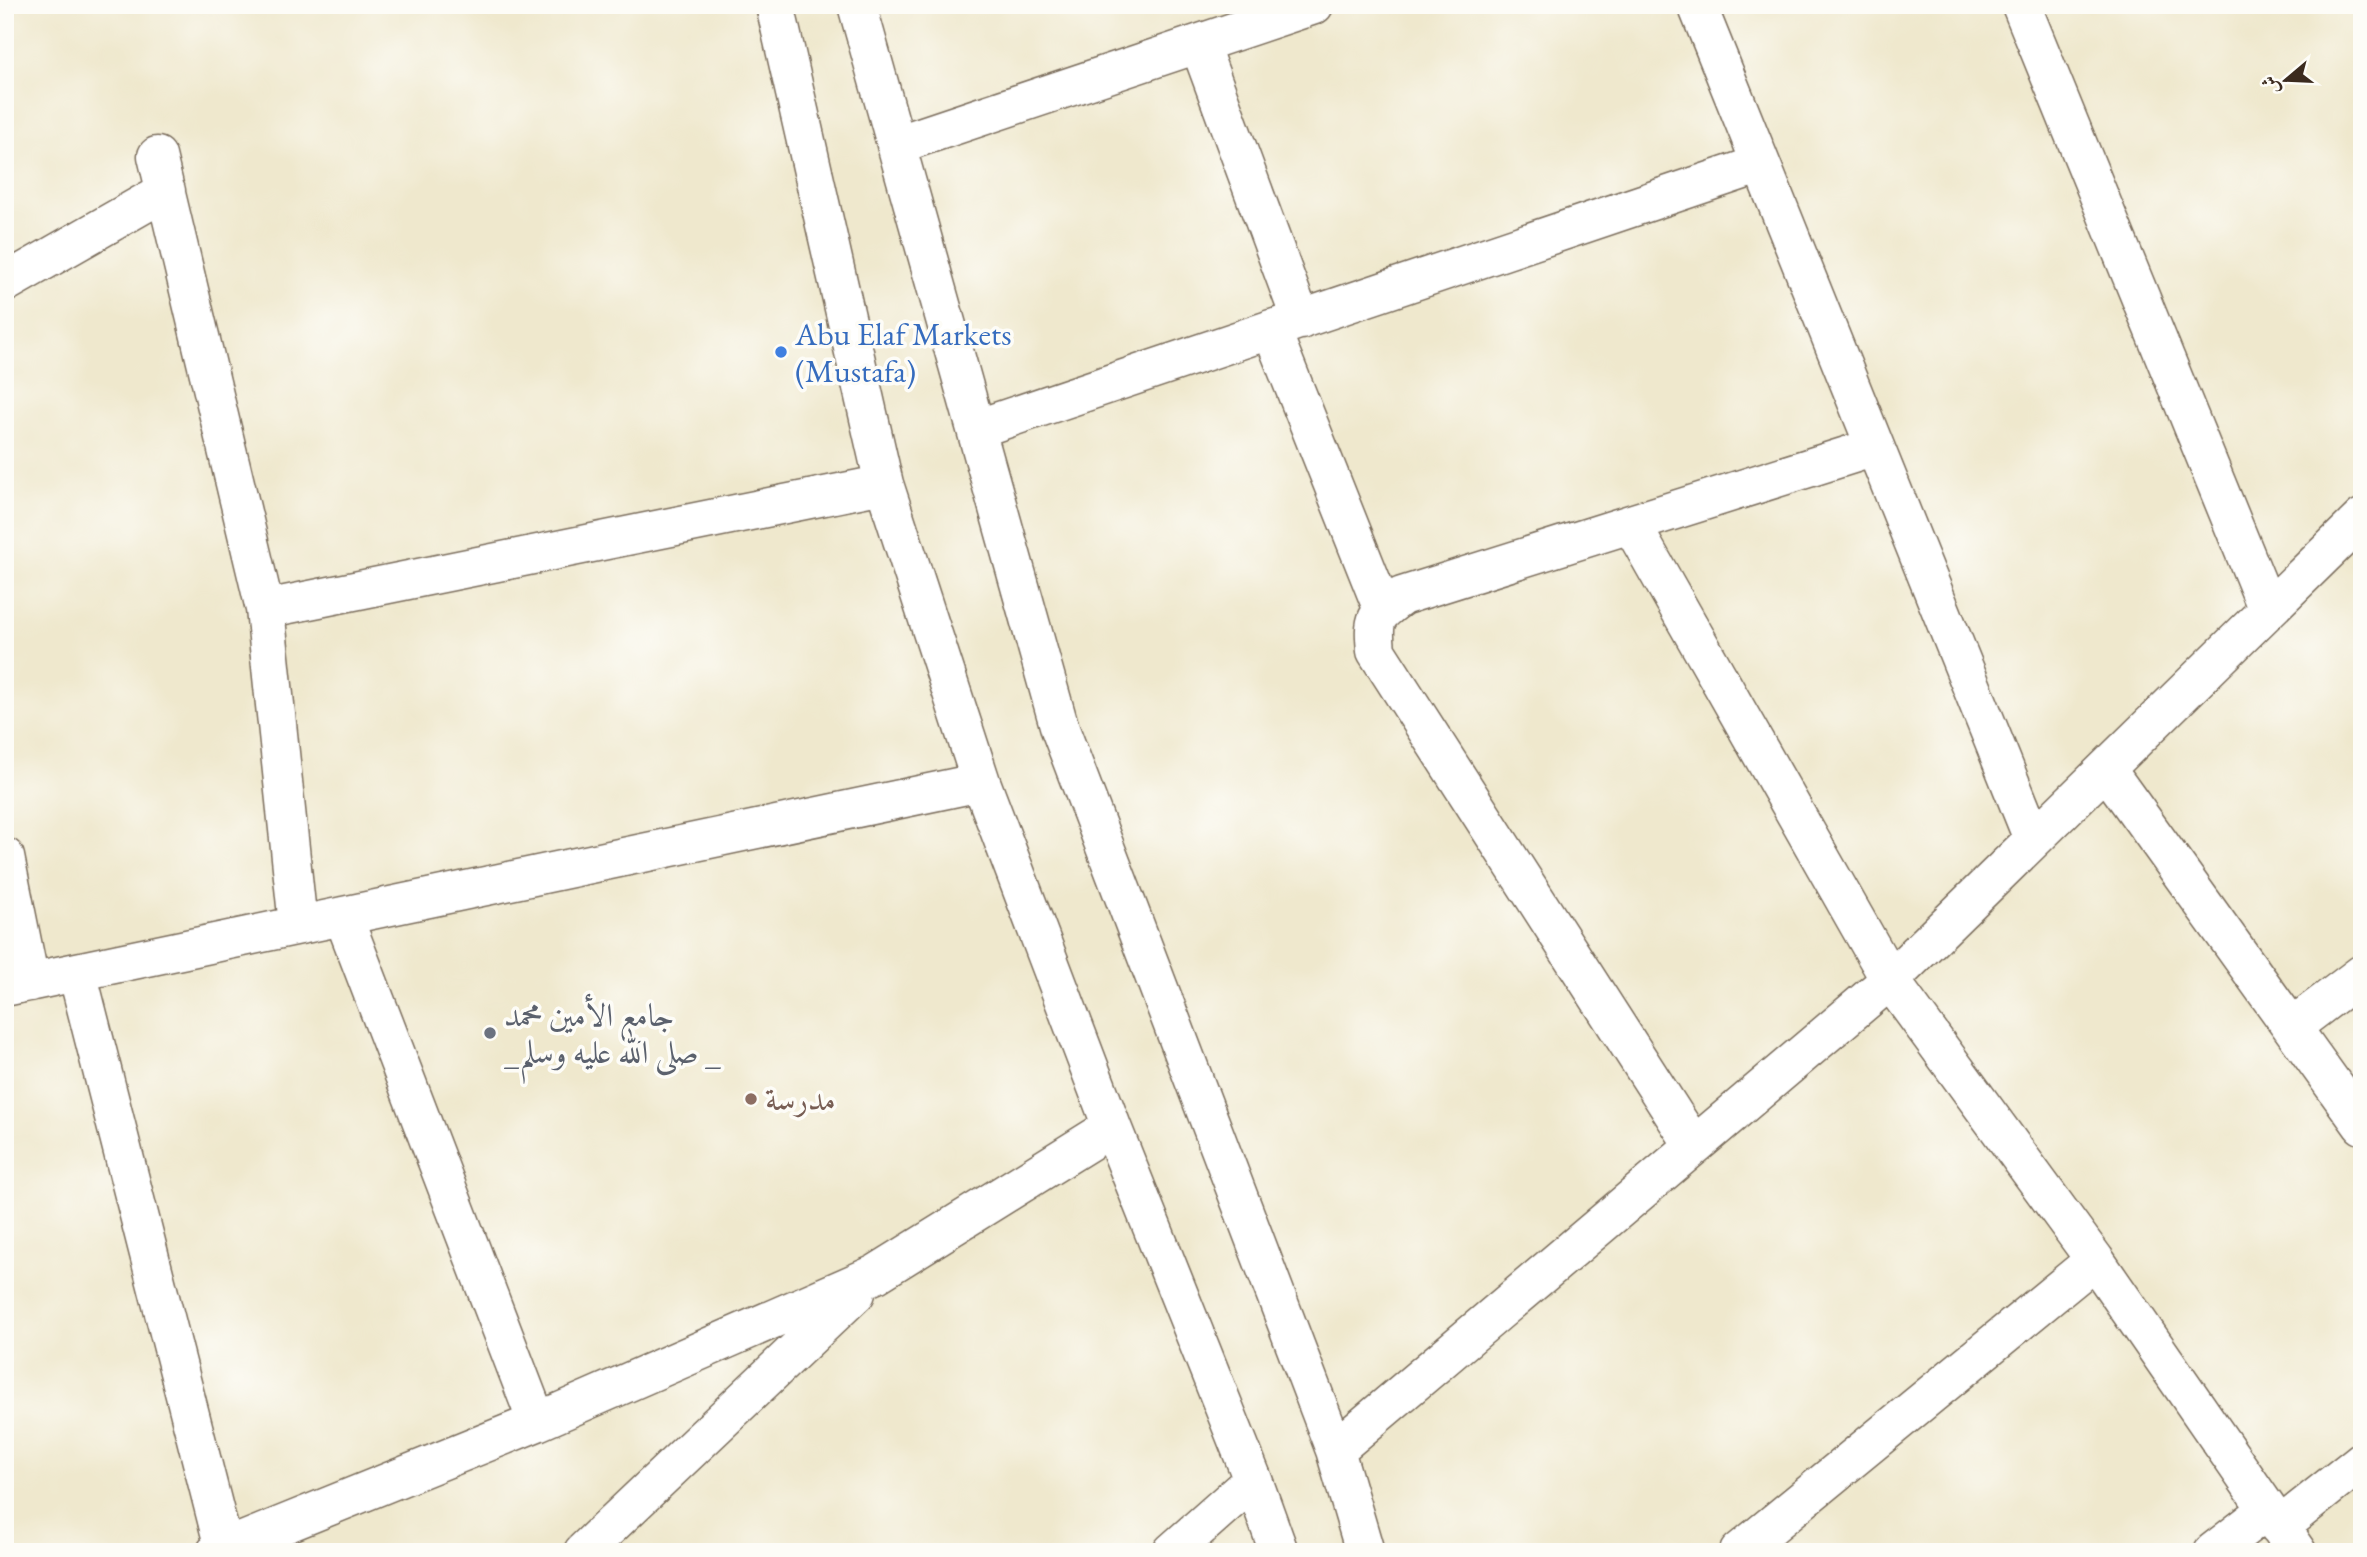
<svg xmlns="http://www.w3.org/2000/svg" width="2367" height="1557" viewBox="0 0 2367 1557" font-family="'EB Garamond',Amiri,serif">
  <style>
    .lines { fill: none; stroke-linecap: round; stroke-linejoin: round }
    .minor-casing { stroke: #7a6c5b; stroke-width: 41 }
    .minor { stroke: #fff; stroke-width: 38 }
    .shop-dot { fill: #3f7fe0; stroke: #fdfcf7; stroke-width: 2.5 }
    .worship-dot { fill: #6b7280; stroke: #fdfcf7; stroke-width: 2.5 }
    .education-dot { fill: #8d6e63; stroke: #fdfcf7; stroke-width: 2.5 }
    .labels { text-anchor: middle; stroke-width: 7; stroke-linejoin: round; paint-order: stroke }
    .shop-label { font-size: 32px; fill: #366cbe; stroke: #fdfcf7; text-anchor: start }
    .worship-label { font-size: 32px; fill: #5b616d; stroke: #fdfcf7; text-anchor: start }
    .education-label { font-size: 32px; fill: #785e54; stroke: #fdfcf7; text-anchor: start }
  </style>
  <rect width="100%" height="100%" fill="#fdfcf7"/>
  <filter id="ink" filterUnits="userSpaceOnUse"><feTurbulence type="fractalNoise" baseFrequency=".0143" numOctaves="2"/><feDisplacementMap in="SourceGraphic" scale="14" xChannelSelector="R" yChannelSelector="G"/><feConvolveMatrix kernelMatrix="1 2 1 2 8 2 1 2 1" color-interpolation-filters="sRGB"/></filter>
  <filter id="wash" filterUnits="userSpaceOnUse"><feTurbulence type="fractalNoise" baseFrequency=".00686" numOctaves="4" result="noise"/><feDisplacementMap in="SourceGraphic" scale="28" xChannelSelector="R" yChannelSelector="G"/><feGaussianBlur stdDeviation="1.57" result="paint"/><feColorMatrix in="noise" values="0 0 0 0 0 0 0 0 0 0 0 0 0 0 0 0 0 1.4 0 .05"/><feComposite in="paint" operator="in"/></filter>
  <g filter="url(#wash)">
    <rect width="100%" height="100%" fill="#efe8cd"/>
  </g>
  <g filter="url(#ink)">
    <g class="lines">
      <defs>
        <path id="minor" d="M775,5L884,484L981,782L1112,1127L1253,1480L1279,1552
          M857,5L1060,729L1335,1450L1365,1552
          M1697,5L2033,839
          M2021,5L2268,610
          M1199,44L1301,320
          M896,145L1314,5
          M157,156L265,609L298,925
          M5,283L166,191
          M1271,329L1383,610
          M976,429L1761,164
          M1631,524L1890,980L2095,1260L2297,1552
          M265,609L884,484
          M2106,769L2362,1125
          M5,857L30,982
          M343,916L537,1422
          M77,972L225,1552
          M5,987L981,782
          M2292,1027L2362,974
          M1694,1146L1376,651C1373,618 1374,616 1402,596L1875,447
          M1335,1450L1890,980L2362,518
          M2279,1527L2362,1461
          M216,1552L537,1422L876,1274L1112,1127
          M583,1552L856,1293
          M1172,1552L1253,1480
          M1739,1552L2095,1260
          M2213,1552L2267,1510"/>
      </defs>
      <!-- minor casing -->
      <use href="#minor" class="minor-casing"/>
      <!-- minor -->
      <use href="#minor" class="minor"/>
    </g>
  </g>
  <!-- markers -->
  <circle class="shop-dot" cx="781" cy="352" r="7"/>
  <circle class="worship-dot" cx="490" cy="1033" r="7"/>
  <circle class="education-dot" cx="751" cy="1099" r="7"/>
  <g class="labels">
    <!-- shop labels -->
    <g class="shop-label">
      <text x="795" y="345">Abu Elaf Markets<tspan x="795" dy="37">(Mustafa)</tspan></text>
    </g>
    <!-- worship labels -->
    <g class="worship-label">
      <text x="504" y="1026">جامع الأمين محمد<tspan x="504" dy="37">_صلى الله عليه وسلم _</tspan></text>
    </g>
    <!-- education labels -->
    <g class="education-label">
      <text x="765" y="1110">مدرسة</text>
    </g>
  </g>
  <!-- margin -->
  <rect width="2367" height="1557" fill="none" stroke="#fdfcf7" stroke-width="28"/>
  <!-- north arrow -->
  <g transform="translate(2286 80) rotate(251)" stroke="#fdfcf7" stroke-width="5" paint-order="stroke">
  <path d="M0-5L12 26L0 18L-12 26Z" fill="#3b2a1e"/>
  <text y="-10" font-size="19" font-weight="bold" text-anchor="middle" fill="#3b2a1e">ش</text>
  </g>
</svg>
